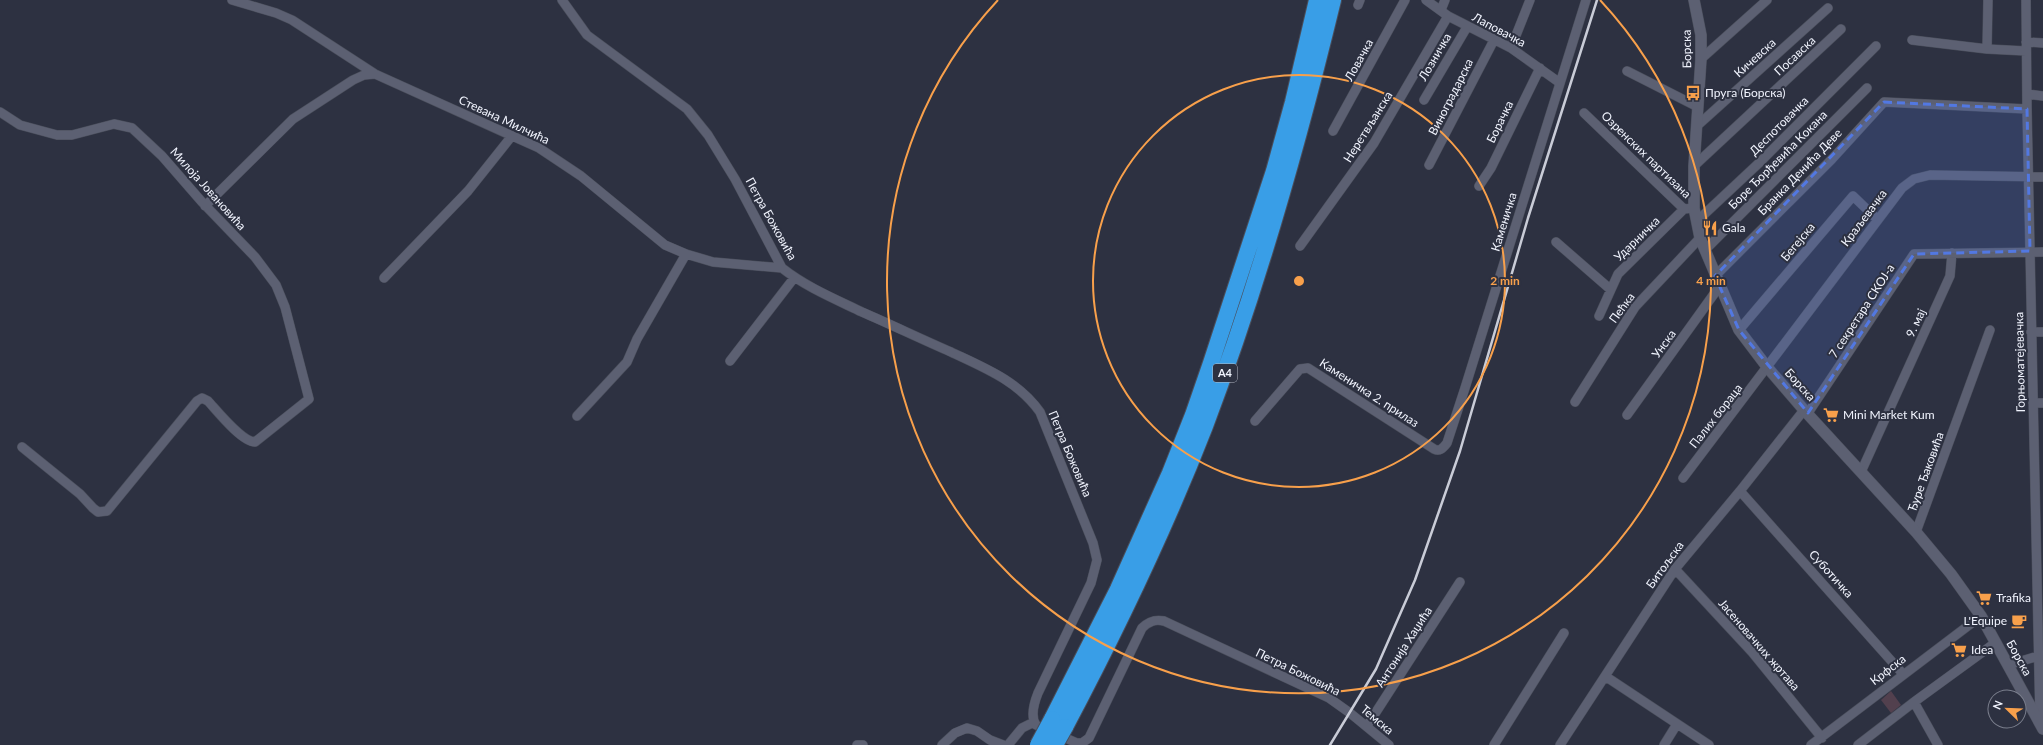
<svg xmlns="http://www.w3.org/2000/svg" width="2043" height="745" viewBox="0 0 2043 745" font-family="Lato,sans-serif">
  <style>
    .green { fill: #52404e }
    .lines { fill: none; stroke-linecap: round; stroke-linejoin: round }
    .minor-casing { stroke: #4a4e5b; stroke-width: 10 }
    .tertiary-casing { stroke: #4a4e5b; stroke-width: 12 }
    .motorway-casing { stroke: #4a4e5b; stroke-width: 18 }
    .minor { stroke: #5c6072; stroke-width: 9 }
    .tertiary { stroke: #5c6072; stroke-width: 11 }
    .motorway { stroke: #399ee7; stroke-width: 16 }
    .rail { stroke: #c9ccd7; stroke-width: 2.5 }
    .motorway-bridge-casing { stroke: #4a4e5b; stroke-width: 18; stroke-linecap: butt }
    .motorway-bridge { stroke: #399ee7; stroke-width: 16 }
    .marked { fill: #5278e2; fill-opacity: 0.2; stroke: #5278e2; stroke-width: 3; stroke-dasharray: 8 5; stroke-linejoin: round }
    .ring { fill: none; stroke: #f8a04b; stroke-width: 2 }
    .labels { text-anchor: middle; stroke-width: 4; stroke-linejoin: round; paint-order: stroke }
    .shield { fill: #2d3141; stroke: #b6bac5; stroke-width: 1 }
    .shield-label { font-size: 11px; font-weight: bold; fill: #f1f4fe }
    .street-label { font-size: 12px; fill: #f1f4fe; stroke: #2d3141 }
    .poi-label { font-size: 12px; fill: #f1f4fe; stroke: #2d3141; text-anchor: start }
    .centre { fill: #f8a04b; stroke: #2d3141; stroke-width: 2 }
    .ring-label { font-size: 12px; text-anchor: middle; font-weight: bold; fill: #f8a04b; stroke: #2d3141; stroke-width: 4; stroke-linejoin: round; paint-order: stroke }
  </style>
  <rect width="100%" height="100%" fill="#2d3141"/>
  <!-- green -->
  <path class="green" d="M1891,691L1901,705L1891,713L1881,700Z"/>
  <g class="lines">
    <defs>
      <path id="minor" d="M232,0L276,13L292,20L375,74L539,148L581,176L665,245L686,254L713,262L782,268
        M562,0L587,35L687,109L708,135L735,179L782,268C806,287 835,299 862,312C892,325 921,339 951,352C985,368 1018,381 1040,412L1093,543L1097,560L1091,583L1038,693C1034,703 1030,716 1036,725L1077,743H1082L1089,738L1142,628C1149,621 1155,619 1164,621L1329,698L1350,713L1389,745
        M1426,0L1448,16L1511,48L1560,83
        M2026,0L2027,109L2040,722
        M1358,5L1360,0
        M1441,10L1445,0
        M1912,40L1987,49L2026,51
        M2026,42L2043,43
        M1511,48L1530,0
        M1987,49L1988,0
        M1701,59L1767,0
        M1627,71L1698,107
        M2027,94L2043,96
        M1424,100L1467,27
        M0,112L20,125L57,135H72L114,124L132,128L162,156L202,202L255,257L276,285L285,307L309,399L255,442C242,442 218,412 208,401L202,398L197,401L107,511L98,512L93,508L80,494L22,447
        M1584,113L1684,209L1694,208
        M1698,125L1828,8
        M1333,131L1405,0
        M1429,165L1494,40
        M1694,166L1841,29
        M1479,186L1491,168L1540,68
        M205,206L293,119L353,80L364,75L375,74
        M1697,221L1759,163L1876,46
        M1556,242L1610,289
        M1300,246L1374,143L1448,16
        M1705,250L1867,88
        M1715,276L1832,159L1884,102L2027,109
        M384,278L468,191L511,137
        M1599,316L1618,274L1684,209
        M1739,330L1853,196L1878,220
        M2031,332H2043
        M730,361L794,278
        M1575,402L1635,307L1700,238
        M2033,403H2043
        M1808,413L1914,254L2043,252
        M1627,415L1719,287
        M577,416L627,362L637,339L686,254
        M1255,421L1300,369L1308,368L1434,449C1440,452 1443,448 1447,443L1465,388L1586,0
        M1861,472L1950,276L1952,253
        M1683,478L1902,188L1914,179L1930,175L2043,177
        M1740,491L1903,674
        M1916,532L1990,330
        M1675,569L1752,652L1822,738
        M2008,665L2038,656
        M1605,676L1709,745
        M1914,702L1938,745
        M1367,726L1460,582
        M857,745H863
        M942,745L955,733L967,728L977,731L990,740L1003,745
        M1008,745L1022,728L1034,722
        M1494,745L1564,633
        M1560,745L1675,569L1740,491L1804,410
        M1664,745L1677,724
        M1811,745L1981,616
        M1858,745L1914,702L1995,643"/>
      <path id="tertiary" d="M1694,0L1701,35V59L1694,166V208L1700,238L1739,330L1767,367L1804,410L1916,532L1951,574L1981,616L2043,729"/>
      <path id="motorway" d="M1052,719L1118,589L1170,473L1193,415L1211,363L1274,171L1293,102L1317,0
        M1065,727C1117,629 1165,529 1205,426C1258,287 1298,144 1333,0"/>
    </defs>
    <!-- minor casing -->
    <use href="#minor" class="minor-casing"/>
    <!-- tertiary casing -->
    <use href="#tertiary" class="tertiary-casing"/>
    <!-- motorway casing -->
    <use href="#motorway" class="motorway-casing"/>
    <!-- minor -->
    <use href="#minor" class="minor"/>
    <!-- tertiary -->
    <use href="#tertiary" class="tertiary"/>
    <!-- motorway -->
    <use href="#motorway" class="motorway"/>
    <!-- rail -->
    <path class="rail" d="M1330,745L1376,669L1415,580L1460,451L1528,218L1597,0"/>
    <defs>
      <path id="motorway-bridge" d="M1038,745L1052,719
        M1055,745L1065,727"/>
    </defs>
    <!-- motorway-bridge casing -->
    <use href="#motorway-bridge" class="motorway-bridge-casing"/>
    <!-- motorway-bridge -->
    <use href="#motorway-bridge" class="motorway-bridge"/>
  </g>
  <!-- marked area -->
  <path class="marked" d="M1884,102L2027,109L2030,251L1914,254L1808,413L1739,330L1715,276Z"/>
  <!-- distance rings -->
  <g class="ring">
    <circle cx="1299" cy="281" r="206"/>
    <path d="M1600 0A412 412 0 1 1 998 0"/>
  </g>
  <!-- icons -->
  <defs>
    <symbol id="bus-bare" viewBox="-9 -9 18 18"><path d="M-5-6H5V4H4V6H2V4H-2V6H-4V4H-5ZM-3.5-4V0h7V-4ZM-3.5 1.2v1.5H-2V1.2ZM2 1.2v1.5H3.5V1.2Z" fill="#f8a04b" stroke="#2d3141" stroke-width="2.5" paint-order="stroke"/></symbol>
    <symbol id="restaurant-bare" viewBox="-9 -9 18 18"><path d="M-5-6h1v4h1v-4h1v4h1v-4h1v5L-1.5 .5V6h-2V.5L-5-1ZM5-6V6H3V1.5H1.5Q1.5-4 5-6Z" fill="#f8a04b" stroke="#2d3141" stroke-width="2.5" paint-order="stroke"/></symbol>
    <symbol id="supermarket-bare" viewBox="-9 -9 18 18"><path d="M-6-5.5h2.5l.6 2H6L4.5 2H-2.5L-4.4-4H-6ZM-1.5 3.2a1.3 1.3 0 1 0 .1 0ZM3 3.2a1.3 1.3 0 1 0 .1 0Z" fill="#f8a04b" stroke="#2d3141" stroke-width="2.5" paint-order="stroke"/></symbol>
    <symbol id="cafe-bare" viewBox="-9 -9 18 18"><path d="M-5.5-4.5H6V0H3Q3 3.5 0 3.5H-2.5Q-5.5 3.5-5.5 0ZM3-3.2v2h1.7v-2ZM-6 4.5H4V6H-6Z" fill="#f8a04b" stroke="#2d3141" stroke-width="2.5" paint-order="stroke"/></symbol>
  </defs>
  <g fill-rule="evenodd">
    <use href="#bus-bare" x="1682" y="82" width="22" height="22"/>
    <use href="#restaurant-bare" x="1699" y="217" width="22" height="22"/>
    <use href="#supermarket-bare" x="1820" y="404" width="22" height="22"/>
    <use href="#supermarket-bare" x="1973" y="587" width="22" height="22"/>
    <use href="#cafe-bare" x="2008" y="610" width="22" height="22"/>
    <use href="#supermarket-bare" x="1948" y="639" width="22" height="22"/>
  </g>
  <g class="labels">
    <!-- shield labels -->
    <rect class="shield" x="1213" y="364" width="24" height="18" rx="3"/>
    <g class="shield-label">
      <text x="1225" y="377">A4</text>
    </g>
    <!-- street labels -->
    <g class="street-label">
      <text transform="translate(1499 30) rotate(28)" y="4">Лаповачка</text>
      <text transform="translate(1687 49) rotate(-91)" y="4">Борска</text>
      <text transform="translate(1795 56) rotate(-43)" y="4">Посавска</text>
      <text transform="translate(1435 57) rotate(-60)" y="4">Лозничка</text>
      <text transform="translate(1755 58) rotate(-42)" y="4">Кичевска</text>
      <text transform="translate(1359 60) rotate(-61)" y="4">Ловачка</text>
      <text transform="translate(1451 97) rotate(-63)" y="4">Виноградарска</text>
      <text transform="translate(504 120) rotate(25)" y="4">Стевана Милчића</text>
      <text transform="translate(1500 122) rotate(-64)" y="4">Борачка</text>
      <text transform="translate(1779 126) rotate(-45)" y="4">Деспотовачка</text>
      <text transform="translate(1368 127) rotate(-58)" y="4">Неретвљанска</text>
      <text transform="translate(1646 155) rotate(44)" y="4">Озренских партизана</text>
      <text transform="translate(1778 160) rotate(-45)" y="4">Боре Ђорђевића Кокана</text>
      <text transform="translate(1800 172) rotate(-46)" y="4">Бранка Денића Деве</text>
      <text transform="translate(208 189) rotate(48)" y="4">Милоја Јовановића</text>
      <text transform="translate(1864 218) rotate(-53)" y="4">Краљевачка</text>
      <text transform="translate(771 219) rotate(61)" y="4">Петра Божовића</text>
      <text transform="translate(1504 222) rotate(-73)" y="4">Каменичка</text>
      <text transform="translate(1637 239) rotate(-44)" y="4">Ударничка</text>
      <text transform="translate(1798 242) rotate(-50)" y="4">Бегејска</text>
      <text transform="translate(1622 308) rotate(-54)" y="4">Пећка</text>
      <text transform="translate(1862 311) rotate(-57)" y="4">7 секретара СКОЈ-а</text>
      <text transform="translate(1916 323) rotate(-65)" y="4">9. мај</text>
      <text transform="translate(1664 344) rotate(-54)" y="4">Унска</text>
      <text transform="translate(2020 362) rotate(-91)" y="4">Горњоматејевачка</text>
      <text transform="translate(1800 385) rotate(48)" y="4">Борска</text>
      <text transform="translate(1369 393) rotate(33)" y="4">Каменичка 2. прилаз</text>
      <text transform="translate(1716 416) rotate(-52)" y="4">Палих бораца</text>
      <text transform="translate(1070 454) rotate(67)" y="4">Петра Божовића</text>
      <text transform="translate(1926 472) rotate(-70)" y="4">Ђуре Ђаковића</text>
      <text transform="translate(1665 565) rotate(-54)" y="4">Битољска</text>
      <text transform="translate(1831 574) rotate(48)" y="4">Суботичка</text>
      <text transform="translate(1759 645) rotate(49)" y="4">Јасеновачких жртава</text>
      <text transform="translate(1404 647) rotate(-57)" y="4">Антонија Хаџића</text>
      <text transform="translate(2019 658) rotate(61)" y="4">Борска</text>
      <text transform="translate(1888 670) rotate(-38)" y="4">Крфска</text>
      <text transform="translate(1298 672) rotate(26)" y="4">Петра Божовића</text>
      <text transform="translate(1377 720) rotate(40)" y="4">Темска</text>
    </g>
    <!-- poi labels -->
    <g class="poi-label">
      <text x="1705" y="97">Пруга (Борска)</text>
      <text x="1722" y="232">Gala</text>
      <text x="1843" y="419">Mini Market Kum</text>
      <text x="1996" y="602">Trafika</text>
      <text x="2007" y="625" text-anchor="end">L'Equipe</text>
      <text x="1971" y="654">Idea</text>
    </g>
  </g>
  <circle cx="1299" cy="281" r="6" class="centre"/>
  <g class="ring-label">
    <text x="1505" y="285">2 min</text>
    <text x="1711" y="285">4 min</text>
  </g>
  <!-- north arrow -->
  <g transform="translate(2007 709) rotate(293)"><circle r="19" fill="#2d3141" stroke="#7b7f8d"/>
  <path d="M0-3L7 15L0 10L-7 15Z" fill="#f8a04b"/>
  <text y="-6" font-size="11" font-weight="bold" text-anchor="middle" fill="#f1f4fe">N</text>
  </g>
</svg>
